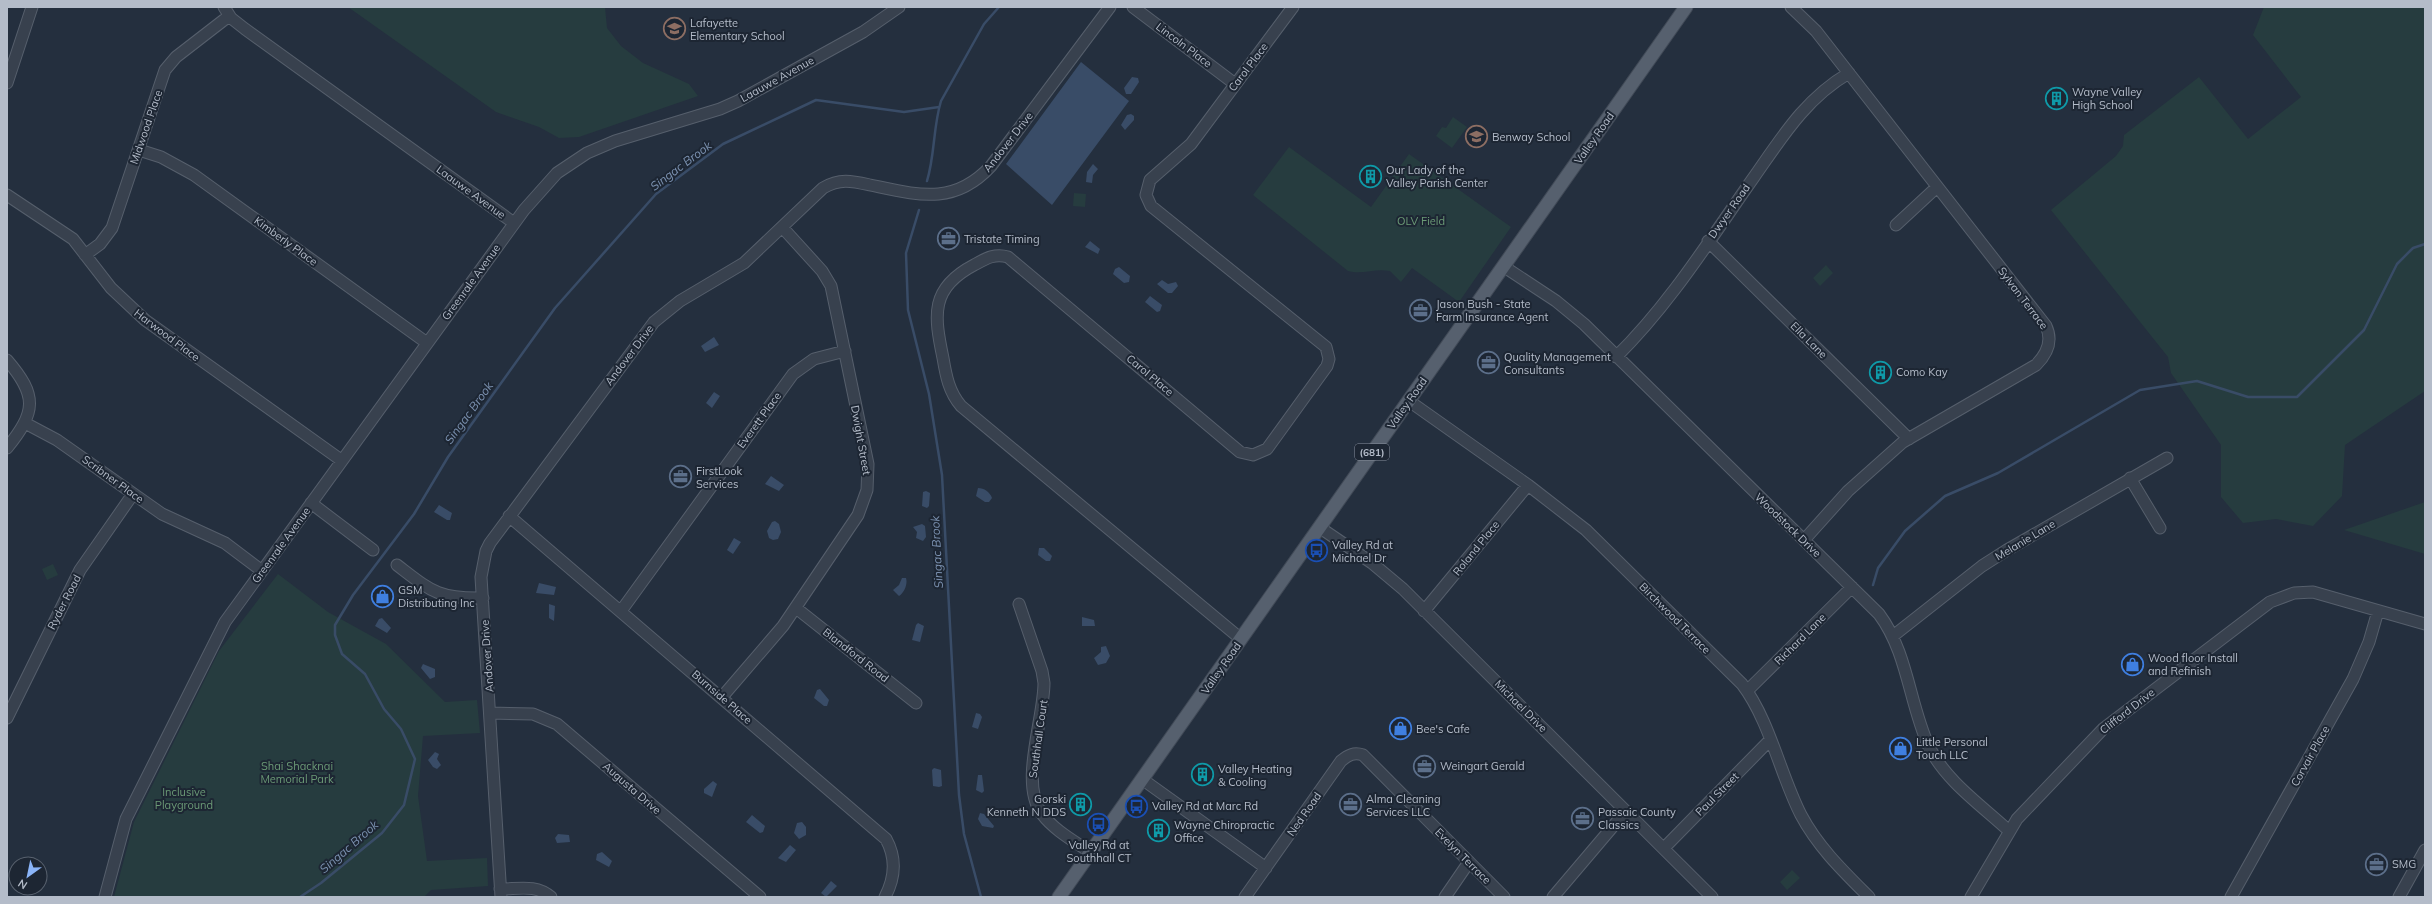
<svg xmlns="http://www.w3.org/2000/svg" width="2432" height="904" viewBox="0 0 2432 904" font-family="Mulish,sans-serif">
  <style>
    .green { fill: #263c3f }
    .water { fill: #394c67 }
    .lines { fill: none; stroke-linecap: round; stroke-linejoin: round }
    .stream { stroke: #394c67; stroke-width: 2.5 }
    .minor-casing { stroke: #565f6c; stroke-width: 13 }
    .major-casing { stroke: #414a57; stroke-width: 15 }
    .minor { stroke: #38414e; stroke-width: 11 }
    .major { stroke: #56606e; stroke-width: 13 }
    .labels { text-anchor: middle; stroke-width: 4; stroke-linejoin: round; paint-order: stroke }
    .shield { fill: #1d2633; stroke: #878f9c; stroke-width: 1 }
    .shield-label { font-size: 10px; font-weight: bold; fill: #b4bcc9 }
    .poi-label { font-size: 11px; fill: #b4bcc9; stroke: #1d2633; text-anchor: start }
    .street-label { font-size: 11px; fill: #b4bcc9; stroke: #1d2633 }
    .park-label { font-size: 11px; fill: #6b9a76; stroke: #1d2633 }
    .water-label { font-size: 12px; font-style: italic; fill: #7c92b1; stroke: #1d2633 }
  </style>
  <rect width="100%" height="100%" fill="#242f3e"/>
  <!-- green -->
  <path class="green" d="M348,7H605L607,28L621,46L643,63L689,84L698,96L579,137L559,138L539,127L496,112Z
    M2264,7H2425V391L2345,445L2342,496L2313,526L2276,519L2243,523L2221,497V445L2171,373L2168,357L2051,210L2116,156L2123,146L2124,135L2199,77L2248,139L2301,97L2253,35Z
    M1453,117L1467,127L1452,148L1436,136L1442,127L1446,128Z
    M1289,147L1371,207L1409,154L1511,227L1459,302L1412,268L1401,282L1390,271C1375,268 1363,275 1348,271L1253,195Z
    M1074,193L1086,194L1085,207L1073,206Z
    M1826,265L1833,273L1820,286L1813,278Z
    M2425,502V554L2344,530Z
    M53,564L58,575L47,580L42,569Z
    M278,574L328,612L386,644L445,702L477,700L480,733L423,736L418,796L427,861L487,858L488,886L431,890L424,897H114L134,822L219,651Z
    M1792,870L1800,878L1787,890L1780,882Z"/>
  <!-- water -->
  <path class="water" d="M1081,62L1129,101L1052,205L1006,164Z
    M1132,77L1138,78L1139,82L1131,94H1126L1124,88Z
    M1131,114L1134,116V120L1125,130L1121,125L1127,115Z
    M1093,164L1098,169L1093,175L1092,183L1086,182L1087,172Z
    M1090,241L1100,249L1098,254L1085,247Z
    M1119,267L1130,276L1129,282L1124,283L1113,274L1115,269Z
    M1162,280L1168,284L1176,282L1178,286L1172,293H1168L1157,284Z
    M1150,296L1162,305L1160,311L1157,312L1145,302Z
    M714,337L719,345L705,352L701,346Z
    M714,392L720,396L712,408L706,403Z
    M771,476L784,485L779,491L765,484Z
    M978,488C984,488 990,492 992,498L989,502H985L976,496Z
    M926,491L930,493L929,506L927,508L922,506L923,492Z
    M439,505L452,513L450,520H447L434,512Z
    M775,521L779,524L781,532L778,539L773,540L769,538L767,531L772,522Z
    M922,524L925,526L926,537L923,541L916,538L917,532L913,527Z
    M734,538L741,542L733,554L727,550Z
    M1039,548H1044L1052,556L1050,561H1046L1038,555Z
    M902,578H906C908,584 904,593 899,596L893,590L899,585Z
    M539,583L556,587L554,595L536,593Z
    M549,604L555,606L554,621L549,618Z
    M1082,617L1094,620L1095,626H1082Z
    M382,618L391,628L387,633L375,626L379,619Z
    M918,623L924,626L920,642L912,640L916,625Z
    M1106,646L1110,656L1106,663L1098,665L1094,658L1101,652V647Z
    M423,664L435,669V677L430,679L421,668Z
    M820,689L829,700L827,706H824L814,698L817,690Z
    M976,713L980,714L982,717L978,729L972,727Z
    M435,752L439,754L437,759L441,765L437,769L433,767L428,760Z
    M934,768L941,770L942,786L939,787L933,786L932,770Z
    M978,775H982L984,791L982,793L976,790Z
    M713,781L717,784L712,797L704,793V789Z
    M980,813L984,814L994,826L993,828L982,826L978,819Z
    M752,815L765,826L763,832L760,833L746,822Z
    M802,822L806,827V835L799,839L794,833L797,823Z
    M558,834L569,835L570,842L557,843L555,838Z
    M790,845L796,850L786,862L778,858Z
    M602,852L612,861L609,867L596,860L597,854Z
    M831,881L837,886L826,897L821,893Z"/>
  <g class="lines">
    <!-- stream -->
    <path class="stream" d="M927,181C935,155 933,127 941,101L984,24L999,7
      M919,210L906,253L908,310L929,394L942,475L959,795L964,834L981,897
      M1873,585L1878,568L1905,531L1945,496L1998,473L2140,390L2197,381L2248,397H2297L2364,330L2397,264L2413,248L2425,244
      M300,897L321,883L382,833L404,805L415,759L401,729L384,709L365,674L342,654L335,635V625L353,595L414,514L448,457L555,308L656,194L723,144L816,100L904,112L939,107"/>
    <defs>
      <path id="minor" d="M224,7L231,18L245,29L514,223
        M1133,7L1235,84
        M1791,7L1816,31L2046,326C2053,341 2047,354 2036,365L1903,442L1848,491L1804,540
        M7,83L32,7
        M139,150L161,157L194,175L427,343
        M7,195L73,239L111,288L145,320L341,460
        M1896,225L1937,187
        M1708,241L1909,439
        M85,255L100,244L112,228L165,70L176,57L229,16
        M1503,266L1556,301L1584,324L1879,614C1908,653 1909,703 1929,747C1946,781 1981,805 2008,830
        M1616,357C1670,304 1711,238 1754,177C1782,137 1806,98 1849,73
        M7,360C38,396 36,412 7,448
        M1409,401L1528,485L1586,530L1742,684C1770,721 1780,774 1801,815C1818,847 1843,871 1869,897
        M25,423L57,440L162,514L225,543L262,571
        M2130,478L2160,528
        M311,503L373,550
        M509,516L886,839C897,859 895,878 885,897
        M1319,527L1372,563L1403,589L1712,897
        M397,565C431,591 438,599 483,598
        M1019,604L1042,671L1044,683C1044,719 1019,784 1042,814C1054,830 1074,841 1090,852
        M796,608L916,703
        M621,611L793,374L814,359L845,351
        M1424,611L1528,485
        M1893,636L1982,566L2007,550L2167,458
        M1241,639L961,406C949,392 946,376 943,358C934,315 930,288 974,265C985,259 994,253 1008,257L1240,452L1253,455L1267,449L1327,366L1329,359L1326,347L1151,206L1146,195L1150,180L1191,144L1293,7
        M1747,691L1852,587
        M722,697L783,626L858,515L867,490L868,464L831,286L822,271L782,227
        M491,713L533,714L557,724L760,897
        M7,718L80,570L133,494
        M1142,779L1266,868
        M1664,848L1770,740
        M500,889C519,889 536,884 551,897
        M105,897L126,819L225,622L524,210L557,173L587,153L615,141L720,109L738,101L863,32L899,7
        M501,897L481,577L486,551L490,543L654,322L680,301L744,263L823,188C840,178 852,181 870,185C918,195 954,206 991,166L1110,7
        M1245,897L1341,761C1348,755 1354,752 1363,755L1504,897
        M1445,897L1469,862
        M1553,897L1626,811
        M1971,897L2017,819L2103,729L2270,602L2294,593L2313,592L2425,624
        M2231,897L2353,679L2369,642L2378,611
        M2399,897L2425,850"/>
      <path id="major" d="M1059,897L1686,7"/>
    </defs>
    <!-- minor casing -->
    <use href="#minor" class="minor-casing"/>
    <!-- major casing -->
    <use href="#major" class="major-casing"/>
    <!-- minor -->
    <use href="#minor" class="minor"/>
    <!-- major -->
    <use href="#major" class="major"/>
  </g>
  <!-- icons -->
  <defs>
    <symbol id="school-ring" viewBox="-11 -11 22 22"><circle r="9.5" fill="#1d2633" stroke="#8d6e63" stroke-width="1.5"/><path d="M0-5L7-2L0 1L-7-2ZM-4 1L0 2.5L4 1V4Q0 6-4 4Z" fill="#8d6e63"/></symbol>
    <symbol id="building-ring" viewBox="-11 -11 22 22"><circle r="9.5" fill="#1d2633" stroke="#0f9aa8" stroke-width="1.5"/><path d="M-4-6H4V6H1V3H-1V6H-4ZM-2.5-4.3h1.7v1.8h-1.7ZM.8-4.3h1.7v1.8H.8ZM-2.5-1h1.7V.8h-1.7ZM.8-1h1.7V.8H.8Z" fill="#0f9aa8"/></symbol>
    <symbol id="office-ring" viewBox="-11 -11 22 22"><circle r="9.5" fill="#1d2633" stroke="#5c6f8a" stroke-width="1.5"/><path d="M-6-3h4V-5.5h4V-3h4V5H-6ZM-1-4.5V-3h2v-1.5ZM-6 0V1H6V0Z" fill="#5c6f8a"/></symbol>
    <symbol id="bus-ring" viewBox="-11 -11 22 22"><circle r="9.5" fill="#1d2633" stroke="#1a4fb4" stroke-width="1.5"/><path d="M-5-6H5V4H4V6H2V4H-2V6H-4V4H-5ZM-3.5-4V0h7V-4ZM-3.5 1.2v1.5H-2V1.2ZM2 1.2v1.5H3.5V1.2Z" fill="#1a4fb4"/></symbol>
    <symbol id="shop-ring" viewBox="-11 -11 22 22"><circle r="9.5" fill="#1d2633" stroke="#3f7fe0" stroke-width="1.5"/><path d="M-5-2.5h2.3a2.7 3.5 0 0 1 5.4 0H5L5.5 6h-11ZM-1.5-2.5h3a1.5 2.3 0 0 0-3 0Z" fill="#3f7fe0"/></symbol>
  </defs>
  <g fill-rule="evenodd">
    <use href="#school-ring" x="662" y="16" width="25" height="25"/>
    <use href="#building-ring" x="2044" y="86" width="25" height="25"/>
    <use href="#school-ring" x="1464" y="124" width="25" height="25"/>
    <use href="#building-ring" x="1358" y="164" width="25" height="25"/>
    <use href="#office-ring" x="936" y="226" width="25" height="25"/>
    <use href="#office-ring" x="1408" y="298" width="25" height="25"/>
    <use href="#office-ring" x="1476" y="350" width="25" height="25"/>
    <use href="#building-ring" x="1868" y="360" width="25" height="25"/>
    <use href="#office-ring" x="668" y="464" width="25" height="25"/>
    <use href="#bus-ring" x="1304" y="538" width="25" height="25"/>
    <use href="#shop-ring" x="370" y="584" width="25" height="25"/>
    <use href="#shop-ring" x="2120" y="652" width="25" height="25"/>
    <use href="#shop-ring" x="1388" y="716" width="25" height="25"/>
    <use href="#shop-ring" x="1888" y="736" width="25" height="25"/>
    <use href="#office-ring" x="1412" y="754" width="25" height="25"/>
    <use href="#building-ring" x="1190" y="762" width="25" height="25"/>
    <use href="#building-ring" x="1068" y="792" width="25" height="25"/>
    <use href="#office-ring" x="1338" y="792" width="25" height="25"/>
    <use href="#bus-ring" x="1124" y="794" width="25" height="25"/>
    <use href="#office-ring" x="1570" y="806" width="25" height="25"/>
    <use href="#bus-ring" x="1086" y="812" width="25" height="25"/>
    <use href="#building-ring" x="1146" y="818" width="25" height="25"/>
    <use href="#office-ring" x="2364" y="852" width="25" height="25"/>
  </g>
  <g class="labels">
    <!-- shield labels -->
    <rect class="shield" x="1355" y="444" width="34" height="16" rx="3"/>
    <g class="shield-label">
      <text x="1372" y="456">(681)</text>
    </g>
    <!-- poi labels -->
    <g class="poi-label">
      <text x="690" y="27">Lafayette<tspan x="690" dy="13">Elementary School</tspan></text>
      <text x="2072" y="96">Wayne Valley<tspan x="2072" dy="13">High School</tspan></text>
      <text x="1492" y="141">Benway School</text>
      <text x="1386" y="174">Our Lady of the<tspan x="1386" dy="13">Valley Parish Center</tspan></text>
      <text x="964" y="243">Tristate Timing</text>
      <text x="1436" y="308">Jason Bush - State<tspan x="1436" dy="13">Farm Insurance Agent</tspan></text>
      <text x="1504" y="361">Quality Management<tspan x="1504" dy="13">Consultants</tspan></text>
      <text x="1896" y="376">Como Kay</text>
      <text x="696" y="475">FirstLook<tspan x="696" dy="13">Services</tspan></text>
      <text x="1332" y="549">Valley Rd at<tspan x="1332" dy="13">Michael Dr</tspan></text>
      <text x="398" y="594">GSM<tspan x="398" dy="13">Distributing Inc</tspan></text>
      <text x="2148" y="662">Wood floor Install<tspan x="2148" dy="13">and Refinish</tspan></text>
      <text x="1416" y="733">Bee's Cafe</text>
      <text x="1916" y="746">Little Personal<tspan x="1916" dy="13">Touch LLC</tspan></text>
      <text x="1440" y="770">Weingart Gerald</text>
      <text x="1218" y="773">Valley Heating<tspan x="1218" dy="13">&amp; Cooling</tspan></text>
      <text x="1066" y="803" text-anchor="end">Gorski<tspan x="1066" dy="13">Kenneth N DDS</tspan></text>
      <text x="1366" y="803">Alma Cleaning<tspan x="1366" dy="13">Services LLC</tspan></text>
      <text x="1152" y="810">Valley Rd at Marc Rd</text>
      <text x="1598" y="816">Passaic County<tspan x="1598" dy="13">Classics</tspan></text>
      <text x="1174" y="829">Wayne Chiropractic<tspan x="1174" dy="13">Office</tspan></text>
      <text x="1099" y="849" text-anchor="middle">Valley Rd at<tspan x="1099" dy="13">Southhall CT</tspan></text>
      <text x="2392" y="868">SMG</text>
    </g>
    <!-- street labels -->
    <g class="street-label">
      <text transform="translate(1184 45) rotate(37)" y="4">Lincoln Place</text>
      <text transform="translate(1248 67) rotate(-53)" y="4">Carol Place</text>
      <text transform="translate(777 79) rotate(-29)" y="4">Laauwe Avenue</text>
      <text transform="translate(146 127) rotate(-71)" y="4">Midwood Place</text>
      <text transform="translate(1594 138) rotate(-55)" y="4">Valley Road</text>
      <text transform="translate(1008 142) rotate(-52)" y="4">Andover Drive</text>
      <text transform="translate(471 192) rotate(36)" y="4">Laauwe Avenue</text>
      <text transform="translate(1729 211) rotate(-55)" y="4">Dwyer Road</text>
      <text transform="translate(286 241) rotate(36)" y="4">Kimberly Place</text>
      <text transform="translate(471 282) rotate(-54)" y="4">Greenrale Avenue</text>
      <text transform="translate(2023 298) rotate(53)" y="4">Sylvan Terrace</text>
      <text transform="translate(167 335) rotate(37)" y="4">Harwood Place</text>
      <text transform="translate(1809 340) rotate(45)" y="4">Ella Lane</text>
      <text transform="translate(629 355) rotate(-53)" y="4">Andover Drive</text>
      <text transform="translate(1150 375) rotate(40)" y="4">Carol Place</text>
      <text transform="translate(1407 403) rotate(-55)" y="4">Valley Road</text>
      <text transform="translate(759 420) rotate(-54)" y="4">Everett Place</text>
      <text transform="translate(861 440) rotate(80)" y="4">Dwight Street</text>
      <text transform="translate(113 479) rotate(36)" y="4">Scribner Place</text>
      <text transform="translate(1788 525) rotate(44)" y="4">Woodstock Drive</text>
      <text transform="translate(2025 540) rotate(-31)" y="4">Melanie Lane</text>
      <text transform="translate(281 545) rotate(-54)" y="4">Greenrale Avenue</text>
      <text transform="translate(1476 548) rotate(-51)" y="4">Roland Place</text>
      <text transform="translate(64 602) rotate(-63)" y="4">Ryder Road</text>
      <text transform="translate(1675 618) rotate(45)" y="4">Birchwood Terrace</text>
      <text transform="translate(1800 639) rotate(-45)" y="4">Richard Lane</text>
      <text transform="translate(856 655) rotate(38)" y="4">Blandford Road</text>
      <text transform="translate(487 656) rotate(-94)" y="4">Andover Drive</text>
      <text transform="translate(1221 668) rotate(-55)" y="4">Valley Road</text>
      <text transform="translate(722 697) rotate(41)" y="4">Burnside Place</text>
      <text transform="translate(1521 706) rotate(45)" y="4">Michael Drive</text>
      <text transform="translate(2127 711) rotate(-38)" y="4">Clifford Drive</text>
      <text transform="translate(1038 739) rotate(-82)" y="4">Southhall Court</text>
      <text transform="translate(2310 756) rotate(-61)" y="4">Corvair Place</text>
      <text transform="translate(632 788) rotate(41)" y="4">Augusta Drive</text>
      <text transform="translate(1717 794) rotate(-45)" y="4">Paul Street</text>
      <text transform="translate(1304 814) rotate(-55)" y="4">Ned Road</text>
      <text transform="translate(1463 856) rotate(45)" y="4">Evelyn Terrace</text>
    </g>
    <!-- park labels -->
    <g class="park-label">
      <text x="1421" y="225">OLV Field</text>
      <text x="297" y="770">Shai Shacknai<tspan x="297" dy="13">Memorial Park</tspan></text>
      <text x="184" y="796">Inclusive<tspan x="184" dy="13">Playground</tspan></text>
    </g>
    <!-- water labels -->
    <g class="water-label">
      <text transform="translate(681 166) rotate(-37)" y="4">Singac Brook</text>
      <text transform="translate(469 413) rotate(-54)" y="4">Singac Brook</text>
      <text transform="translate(937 552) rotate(-93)" y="4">Singac Brook</text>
      <text transform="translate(349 847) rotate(-41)" y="4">Singac Brook</text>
    </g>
  </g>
  <!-- border -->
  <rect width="2432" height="904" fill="none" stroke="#b4bcc9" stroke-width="16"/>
  <!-- north arrow -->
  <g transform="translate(28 876) rotate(213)"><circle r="19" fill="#1d2633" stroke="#59626f"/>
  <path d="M0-3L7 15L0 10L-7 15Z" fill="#8ab4f8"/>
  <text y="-6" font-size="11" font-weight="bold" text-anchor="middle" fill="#b4bcc9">N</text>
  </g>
</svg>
